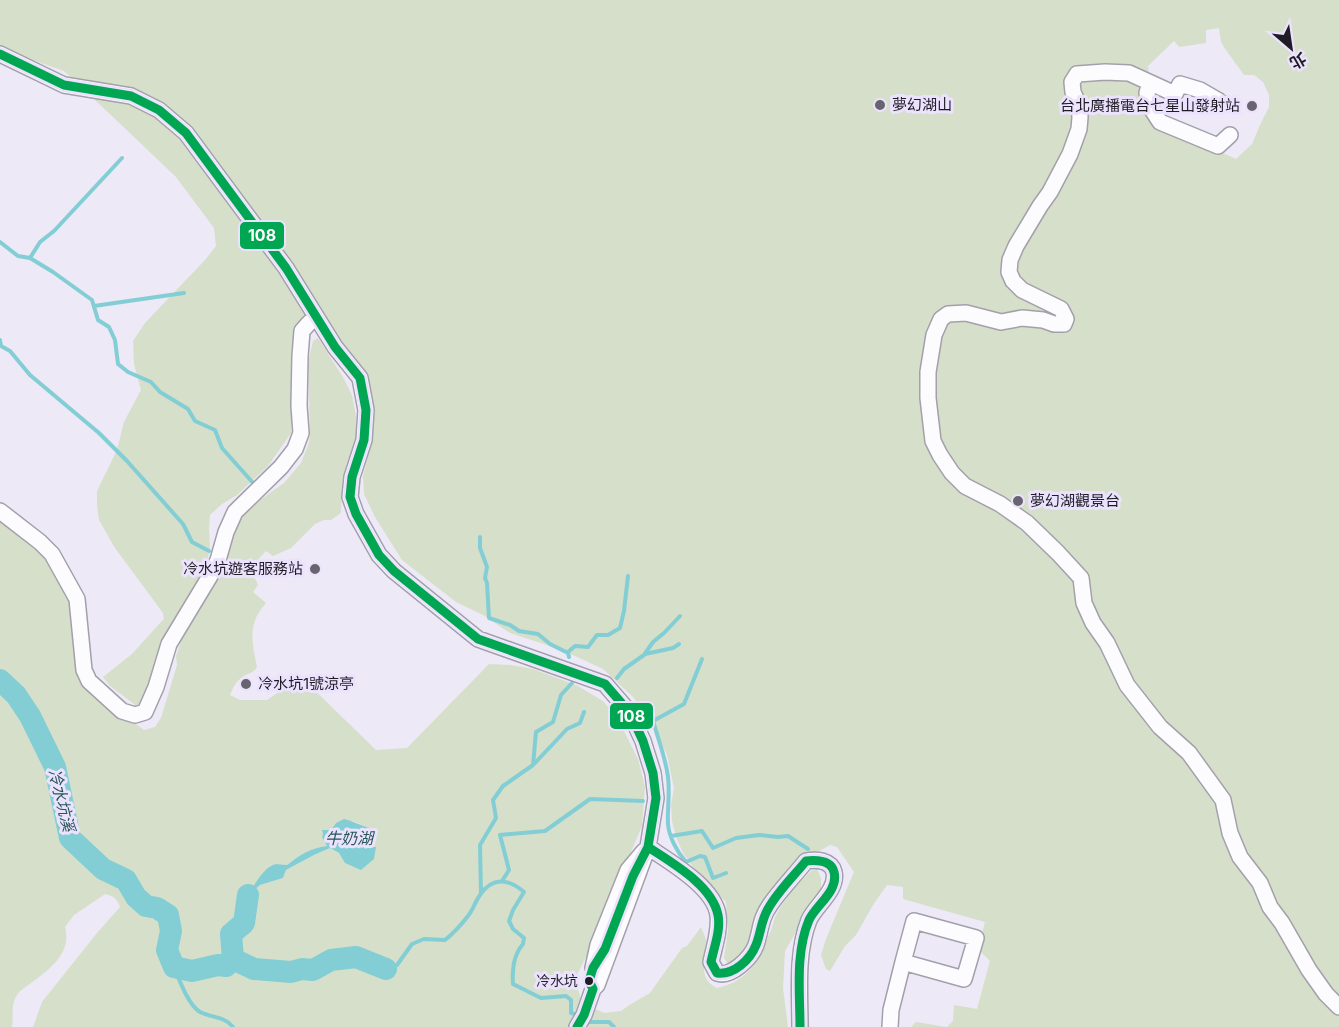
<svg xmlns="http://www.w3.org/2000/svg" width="1339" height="1027" viewBox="0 0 1339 1027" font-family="Inter,'Noto Sans TC',sans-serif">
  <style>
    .green { fill: #d6dfc9; fill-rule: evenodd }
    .water { fill: #83ced5 }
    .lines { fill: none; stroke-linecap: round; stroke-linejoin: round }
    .stream { stroke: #83ced5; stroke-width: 4 }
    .river { stroke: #83ced5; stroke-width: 22 }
    .minor-casing { stroke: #a3a0ab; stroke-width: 18 }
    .minor { stroke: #fcfcfe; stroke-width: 15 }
    .bus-1-casing { stroke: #ebe3fd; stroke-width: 14 }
    .bus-1 { stroke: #00a651; stroke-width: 9 }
    .poi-dot { fill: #67646f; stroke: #ebe3fd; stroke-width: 2 }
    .bus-dot { fill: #1f1c26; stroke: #ebe3fd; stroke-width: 2 }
    .labels { text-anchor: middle; stroke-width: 6; stroke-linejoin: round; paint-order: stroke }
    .bus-label { font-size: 14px; fill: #1f1c26; stroke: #ebe3fd; text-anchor: end }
    .poi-label { font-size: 15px; fill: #1f1c26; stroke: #ebe3fd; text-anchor: start }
    .water-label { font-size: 16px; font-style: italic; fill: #275658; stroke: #ebe3fd }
    .line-badge { stroke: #ebe3fd; stroke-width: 2 }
    .badge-label { font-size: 16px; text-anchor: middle; font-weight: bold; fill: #fff }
  </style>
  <rect width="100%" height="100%" fill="#ede9f7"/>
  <!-- green -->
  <path class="green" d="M0,0H1339V1027H911L916,1022L947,1027L953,1021L954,1005L977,1009L990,961L978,949L985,922L903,899V887L887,885L873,905L856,935L845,946L830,971L826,969L821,955L826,939L854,872L837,847L830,845L814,854L742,953C737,958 734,964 727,963L724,958L728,930L726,902L696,871L683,853L676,837L672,821L671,805L674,788L667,755L652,724L633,697L603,669L562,650L510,633L483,615L456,602L402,560L375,517L364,494L363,476L372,443V404L366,373L341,341L320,307L299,324L291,350L293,399L291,433L268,466L237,495L222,504L210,515L209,528L210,549L205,569L182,610L148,695L138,707L110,686L103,677L132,654L160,623L164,619L163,613L115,548L99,520L97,506V491L117,450L124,422L141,390L134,364L133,341L145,323L205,260L216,246L214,228L176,177L112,116L64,71L27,58L7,48L0,51ZM1219,28L1221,42L1226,50L1244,75H1254L1263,82L1269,95V107L1260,125L1252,144L1236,159L1152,121L1153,103L1148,66L1174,41L1179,47L1206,43V30Z
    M318,338L343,377L352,395L356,416V441L347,462L342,483L341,513L331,520H324L315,524L291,548L273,556L266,551L247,571L256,580L258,585L253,592L266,603C247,624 252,642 257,667C253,674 247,673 241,678C235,683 233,688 230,695L240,700H267L301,677L376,750L407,748L489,664L511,665L533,669L576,685L603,701L618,719L638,759L645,787L642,826L590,949L575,979L582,1003L604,1013L621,1011L631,1004L650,993L682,948L687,946L701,927C703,933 707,939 707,946C706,962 697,979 717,988C747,981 758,963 769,935C772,929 773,923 775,917C784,899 798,884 812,870L817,869L821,878V889L785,951L783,988L788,1027H33L42,1002L97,933L120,907C117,898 113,896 105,894L74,915L65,927C72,953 50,969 31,983C26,987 20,990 17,995C10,1007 14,1014 12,1027H0V520L43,551L74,607L79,671L127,718L144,730L155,727L161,718L177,665L176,656L183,636L197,608L224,566L236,527L250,507L284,483L301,463L309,443L310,435L308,363L313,341ZM353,821L369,828L372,834L370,842L371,847L339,853L330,848L314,855L286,870L283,878L260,885L276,864L287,865C300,855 310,848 328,846L323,834L332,830L336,823Z"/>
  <!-- water -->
  <path class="water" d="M344,819C353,821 360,825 369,828L376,838L370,842L371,847H376L374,859L361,870L345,863L339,853L330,848L314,855L286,870L283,878L260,885L248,895C255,885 263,867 276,864C280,864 283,865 287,865C300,855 310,848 327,846L322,837L323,834L322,830H331L336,823Z"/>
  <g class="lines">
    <!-- stream -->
    <path class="stream" d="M0,242L18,256L30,258L53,272L92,300L98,320L109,327L115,340L118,364L128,372L151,382L160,392L188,409L195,421L215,430L222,448L254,484
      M30,258L40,242L54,231L122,158
      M94,306L184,293
      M0,340L1,346L10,351L30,375L99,433L127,461L183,524L192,542L209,551
      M480,537V548L487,567L485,578L487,583L489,618L510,625L519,631L538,634L550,644L568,653L569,657
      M568,652L575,646L588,647L597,635H608L620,628L624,611L628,576
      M645,654L673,648L679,644
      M702,659L684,704L653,721C658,738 664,754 667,771C671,789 667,806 668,824C669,837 677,852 686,862L700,856L705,857L713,878L726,873
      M617,678L624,669L644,655L653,642L664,633L680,616
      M533,765L536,732L553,722L561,695L572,683
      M671,836L702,831L713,848L736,838L759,835L778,837L788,836L808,849
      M502,881L509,870L500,835L545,831L590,799L643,801
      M481,893L480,845L496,818L493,800L503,786L533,765L567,729L580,723L584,712
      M174,967C179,979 188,1005 200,1012C212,1018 224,1016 233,1027
      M386,969L397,965L412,944L424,939L445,940C454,933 461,925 468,916C473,910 475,902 480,895C492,877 508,878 524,892L513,910L509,921L513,929L524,938L523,944C514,954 512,970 513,984L541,998L566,996L571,1000V1013L575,1014
      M589,1022H609L614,1027"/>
    <!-- river -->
    <path class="river" d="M0,680L16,695L30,716L55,767L70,838L103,869L126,880L136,897L146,906L157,908L168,915L171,931L167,950L174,967L192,971L218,965L226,966L233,959L231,934L244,923L248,895
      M233,959L254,969L291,972L302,969L313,970L331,960L356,957L386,969"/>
    <defs>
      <path id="minor" d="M0,54L64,85L131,96L159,110L186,133L286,268L335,347L360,378L366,410L364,440L352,477L350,497L356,514L379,555L394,571L478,639L605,684L630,713L643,741L653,773L656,798L648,847L597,985L593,989L584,1015L577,1027
        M1150,83L1147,93L1149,105L1160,122L1218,146L1230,135
        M1219,101L1200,90L1180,84L1175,94L1129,73L1105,72L1077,74L1072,82L1073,92L1079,106L1080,117L1079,129L1070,154L1050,192L1040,206L1016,246L1010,260L1009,272L1013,281L1022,290L1061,309L1066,319L1064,324H1054L1043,320L1022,318L1001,322L966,313L948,314L941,319L934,335L928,372V398L933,441L940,455L952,473L965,486L1000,504L1027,523L1058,553L1081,578L1084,603L1093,623L1107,643L1127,685L1160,727L1189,753L1223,800L1230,833L1240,857L1260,883L1270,907L1282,923L1309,970L1326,994L1339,1007
        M0,511L40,542L52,554L77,599L84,670L89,681L122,711L135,715L145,712L156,687L169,644L210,576L218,560L226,532L235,512L281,467L295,449L301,433L299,406L300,356L302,331L309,323L315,317
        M648,847C670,862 714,887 718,915C720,931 714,947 711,962L717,973C731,978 751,958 756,945C761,930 760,919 770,905C781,889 795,875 806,861C816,859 831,860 834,872C838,890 816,905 809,920C796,953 800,992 800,1027
        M914,921L976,938L964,979L903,962Z
        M593,968L598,945L628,870L644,851
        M890,1027L891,1010L903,962"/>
    </defs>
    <!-- minor casing -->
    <use href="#minor" class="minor-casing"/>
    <!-- minor -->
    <use href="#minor" class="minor"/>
    <defs>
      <path id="bus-1" d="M0,54L64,85L131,96L159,110L186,133L286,268L335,347L360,378L366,410L364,440L352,477L350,497L356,514L379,555L394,571L478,639L605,684L630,713L643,741L653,773L656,798L648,847L633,876L605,949L593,968L589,981L593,989L584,1015L577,1027
        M648,847C672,863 712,885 718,915C721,930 714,947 711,962L717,973C734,975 750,960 756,945C761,933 761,920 768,909C778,891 793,877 806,861C816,860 831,860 834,872C839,891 816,905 809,920C795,953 800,993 800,1027"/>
    </defs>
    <!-- bus-1 casing -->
    <use href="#bus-1" class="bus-1-casing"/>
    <!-- bus-1 -->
    <use href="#bus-1" class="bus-1"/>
  </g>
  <!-- markers -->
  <g class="poi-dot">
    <circle cx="880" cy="105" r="6"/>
    <circle cx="1252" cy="106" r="6"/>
    <circle cx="1018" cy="501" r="6"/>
    <circle cx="315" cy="569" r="6"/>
    <circle cx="246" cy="684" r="6"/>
  </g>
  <circle class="bus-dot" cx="589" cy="981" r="5"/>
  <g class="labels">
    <!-- bus labels -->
    <g class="bus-label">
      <text x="578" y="986">冷水坑</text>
    </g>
    <!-- poi labels -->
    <g class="poi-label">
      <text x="892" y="110">夢幻湖山</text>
      <text x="1240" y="111" text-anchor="end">台北廣播電台七星山發射站</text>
      <text x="1030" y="506">夢幻湖觀景台</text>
      <text x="303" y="574" text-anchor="end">冷水坑遊客服務站</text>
      <text x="258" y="689">冷水坑1號涼亭</text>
    </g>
    <!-- water labels -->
    <g class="water-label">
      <text transform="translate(62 800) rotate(76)" y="6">冷水坑溪</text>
      <text x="349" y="844">牛奶湖</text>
    </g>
  </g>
  <g class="line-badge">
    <rect x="239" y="221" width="46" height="29" rx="6" fill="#00a651"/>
    <rect x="609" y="702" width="45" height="28" rx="6" fill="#00a651"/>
  </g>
  <g class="badge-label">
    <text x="262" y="241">108</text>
    <text x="631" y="722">108</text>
  </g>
  <!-- north arrow -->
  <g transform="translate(1291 48) rotate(151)" stroke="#ebe3fd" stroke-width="4.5" paint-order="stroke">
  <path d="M0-4.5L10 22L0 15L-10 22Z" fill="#1f1c26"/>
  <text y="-9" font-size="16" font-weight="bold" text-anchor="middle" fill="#1f1c26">北</text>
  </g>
</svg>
